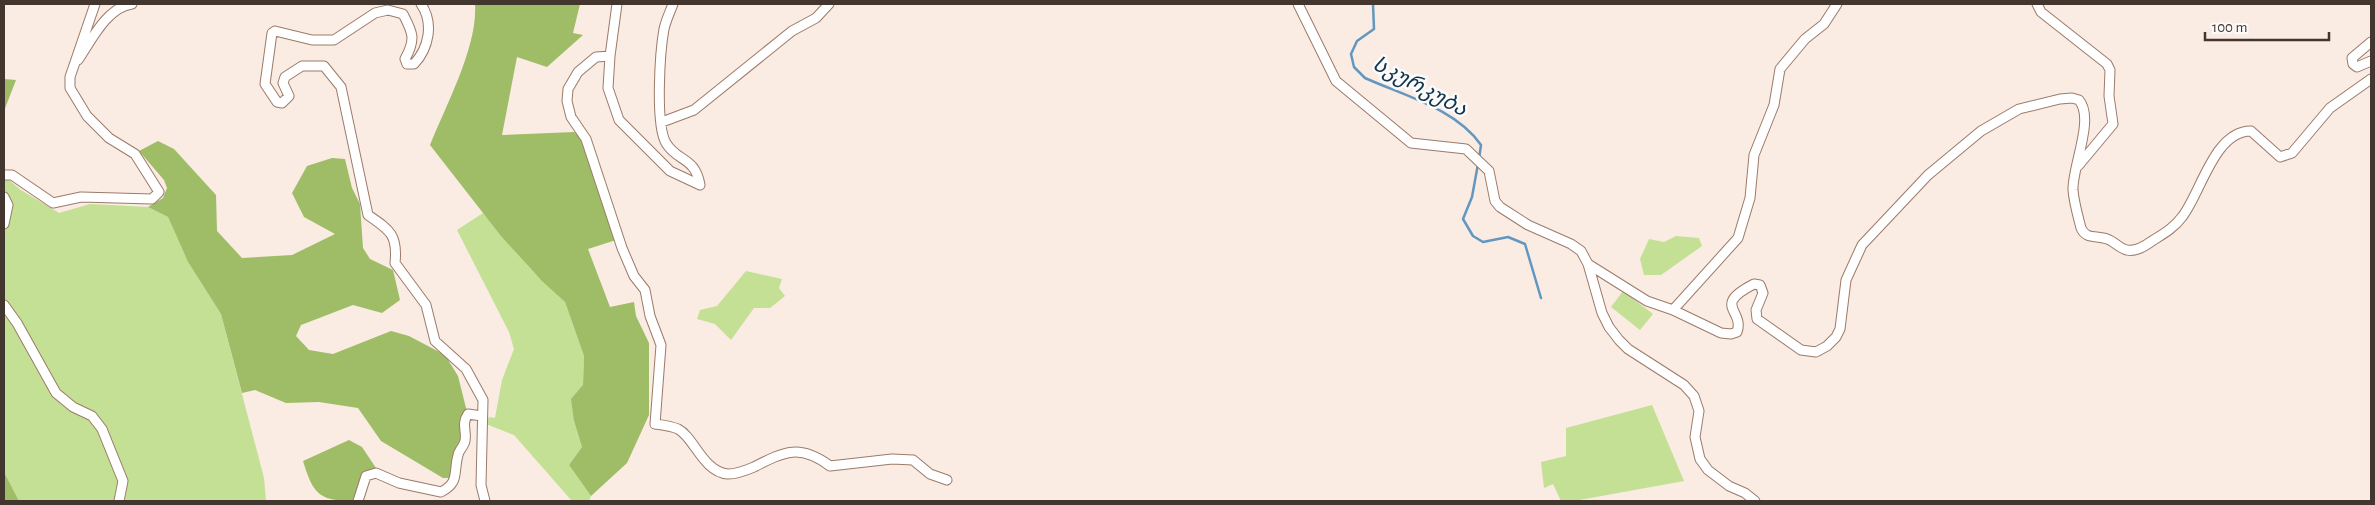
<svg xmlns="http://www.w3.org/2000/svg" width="2375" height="505" viewBox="0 0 2375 505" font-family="'Alegreya Sans','Noto Sans Georgian',sans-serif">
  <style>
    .green { fill: #c4e094 }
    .forest { fill: #9ebd66 }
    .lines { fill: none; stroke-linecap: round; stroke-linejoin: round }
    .stream { stroke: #6297c0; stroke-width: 2.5 }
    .minor-casing { stroke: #9b7b69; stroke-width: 11 }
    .minor { stroke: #fff; stroke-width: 9 }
    .labels { text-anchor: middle; stroke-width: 5; stroke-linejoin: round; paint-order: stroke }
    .water-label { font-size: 21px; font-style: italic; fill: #10334c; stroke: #fbfbfb }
  </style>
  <rect width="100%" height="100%" fill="#faebe3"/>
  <!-- green -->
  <path class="green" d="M4,176L21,190L59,213L90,204L148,207L168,217L188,262L221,314L264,478L266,501H19L4,472Z
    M483,213L530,268L565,302L584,356L583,385L574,421L582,447L569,465L591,496L589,501H572L514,435L486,424L489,417L495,418L502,380L514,349L509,332L457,230Z
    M1676,236L1699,238L1702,246L1661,275H1644L1640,259L1649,239L1664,242Z
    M746,271L782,279L779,288L785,296L770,308H754L731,340L715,324L697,319L700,310L717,306Z
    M1623,291L1653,314L1640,330L1611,307Z
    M1652,405L1684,481L1574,501H1561L1553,484L1544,488L1541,462L1566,456V428Z"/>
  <!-- forest -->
  <path class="forest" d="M475,4H580L573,33L583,35L547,67L517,57L502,135L574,132L584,140L616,240L588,249L610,307L634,302L636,316L649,343V415L627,463L591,496L569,465L582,447L574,421L571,399L583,385L584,356L565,302L542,281L501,236L430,145C446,105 478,46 475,4Z
    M4,79L16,80L4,111Z
    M158,141L174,149L216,195L217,231L242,258L292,255L335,234L304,217L292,193L307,166L332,158L345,159L352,188L360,204L363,248L370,259L393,270L400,300L382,313L353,305L301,325L296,336L309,350L333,354L391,331L409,336L445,355L458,376L467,412L463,439L452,478H443L381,441L358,408L319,402L286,403L255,390L242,393L221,314L188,262L168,217L148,207L163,198L167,188L164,180L139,151Z
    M349,440L362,447L378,471L362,473L353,501C318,501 313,493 303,461Z
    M4,472L19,501H4Z"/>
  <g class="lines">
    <!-- stream -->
    <path class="stream" d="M1373,4L1374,29L1357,41L1351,54L1354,67L1365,78C1405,96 1456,109 1481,145L1479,159
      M1478,164L1472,197L1463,219L1473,236L1483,242L1508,237L1525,244L1541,298"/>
    <defs>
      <path id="minor" d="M421,4C434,23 429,48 414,64H407L405,59C416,39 413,33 403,14L388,10L375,13L334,40H312L275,31L272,33L265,84L277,102L282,103L289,96L283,83L285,77L302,66H324L341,87L368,215C390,230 398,235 395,263L426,305L435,341L466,369L483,400L481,485L485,501
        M617,4L610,56L608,88L619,120L670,171L700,185
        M673,4C670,12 666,20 664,29C660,51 655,124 666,143C677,162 695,156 700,185
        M1298,4L1336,81L1411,143L1466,149L1489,171L1495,201L1500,207L1528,225L1571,244L1581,251L1588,264L1602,313L1609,327L1619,340L1628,349L1684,385L1694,396L1699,411L1695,437L1700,459L1708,470L1729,486L1745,493L1755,501
        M2037,4L2041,12L2107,64L2110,70L2109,96L2113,124L2078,166
        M2371,42L2352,58L2353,64L2357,67L2371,61
        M610,56L596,57L578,72L568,89L567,101L571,117L586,139L622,248L634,276L645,290L650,316L661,345L655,424C662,425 671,426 678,429C694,437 703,472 728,474C736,474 747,470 754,467C785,451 800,444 830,466L892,459L913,460L930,474L947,480
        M78,60C91,41 107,7 132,4
        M662,122L694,110L792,31L816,18L829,4
        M4,175H12L53,203L81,197L152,199L159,192L135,154L109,138L87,116L70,88V77L95,4
        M4,197L8,205L4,224
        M1588,264L1647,301L1673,310L1721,333L1731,334L1737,332C1745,310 1711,306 1754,284L1760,285L1763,293L1756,310L1757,319L1801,350L1816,352L1827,346L1836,337L1840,329L1846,280L1862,245L1928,175L1981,131L2019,109L2060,99L2072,98L2079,100C2095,119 2072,167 2073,190C2074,203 2078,216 2081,228C2086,240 2097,235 2107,239C2114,241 2120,249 2127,250C2136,252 2145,246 2152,241C2163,234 2174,228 2182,217C2201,193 2214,131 2251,131L2280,157L2292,153L2330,108L2371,79
        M4,305L17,323L56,393L73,407L92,416L102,429L123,481L119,501
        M1673,310L1738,238L1750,198L1754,155L1774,105L1780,69L1805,39L1824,24L1837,4
        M358,501L366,476L376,473L399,483L441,492C460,482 453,473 458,455C459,450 464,446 465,441C467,431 461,424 468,414L482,416"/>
    </defs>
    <!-- minor casing -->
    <use href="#minor" class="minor-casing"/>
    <!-- minor -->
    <use href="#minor" class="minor"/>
  </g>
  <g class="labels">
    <!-- water labels -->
    <g class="water-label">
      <text transform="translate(1420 86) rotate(28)" y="7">სკურკუბა</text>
    </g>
  </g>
  <!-- border -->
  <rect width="2375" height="505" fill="none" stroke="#43362e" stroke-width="10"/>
  <!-- scale -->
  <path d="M2205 32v8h124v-8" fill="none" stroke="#43362e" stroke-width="2.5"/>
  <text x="2212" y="32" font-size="15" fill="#43362e" stroke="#fbfbfb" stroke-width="4" paint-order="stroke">100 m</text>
</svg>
